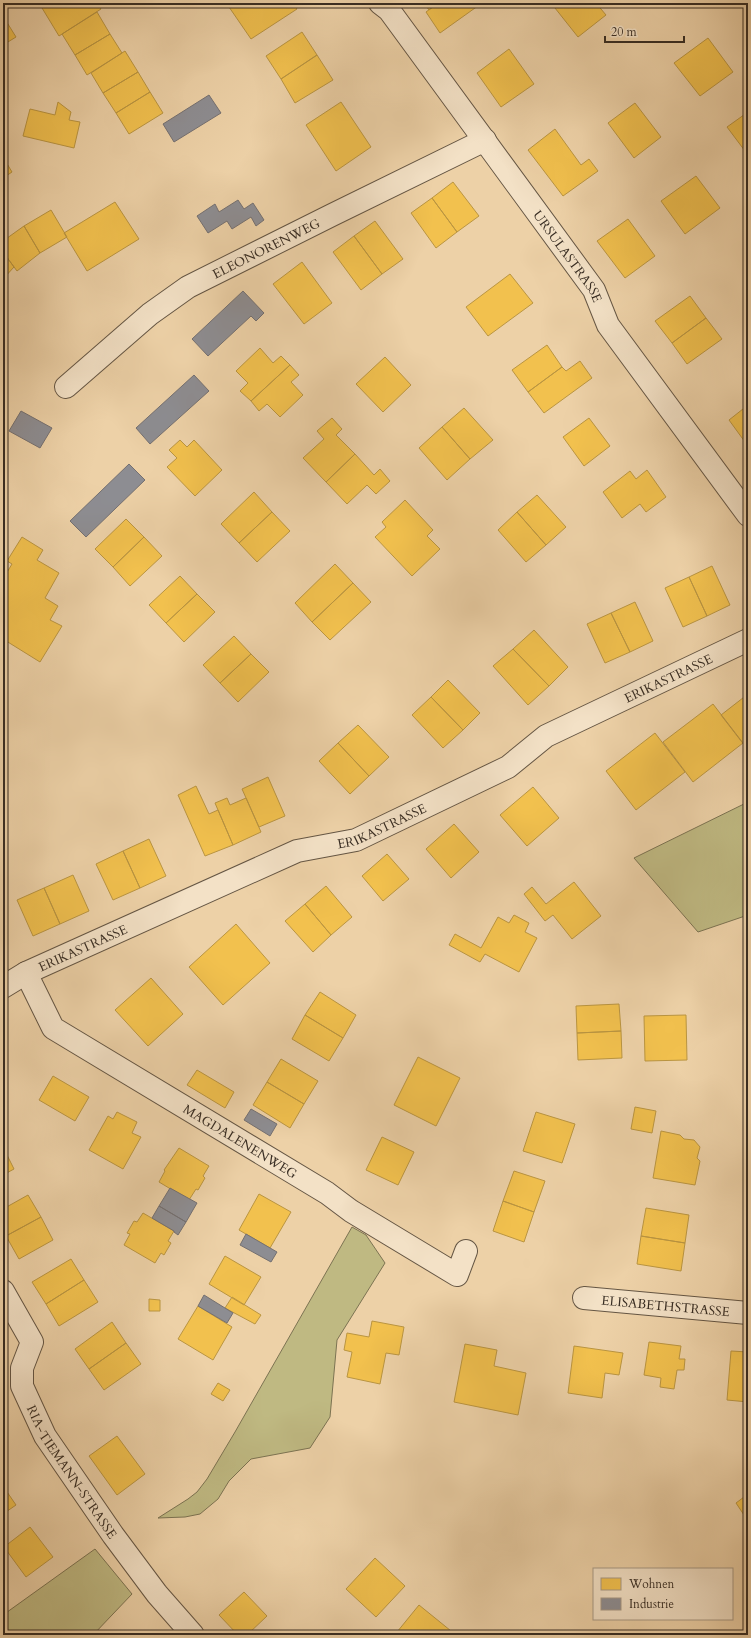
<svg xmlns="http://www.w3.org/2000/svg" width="751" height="1638" viewBox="0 0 751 1638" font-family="Cardo,serif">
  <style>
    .green { fill: #bfb982; stroke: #7c7352 }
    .homes { fill: #f2c14e; stroke: #ba9541 }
    .industry { fill: #8d8d92; stroke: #747071 }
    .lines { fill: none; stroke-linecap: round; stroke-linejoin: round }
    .street-casing { stroke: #655644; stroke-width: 24 }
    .street { stroke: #f3e1c6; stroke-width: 22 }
    .labels { text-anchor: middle; stroke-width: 4; stroke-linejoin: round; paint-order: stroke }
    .street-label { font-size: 13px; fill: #382d23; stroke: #f3e1c6 }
  </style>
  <rect width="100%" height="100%" fill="#edd1a7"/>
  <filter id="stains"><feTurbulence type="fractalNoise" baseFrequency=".005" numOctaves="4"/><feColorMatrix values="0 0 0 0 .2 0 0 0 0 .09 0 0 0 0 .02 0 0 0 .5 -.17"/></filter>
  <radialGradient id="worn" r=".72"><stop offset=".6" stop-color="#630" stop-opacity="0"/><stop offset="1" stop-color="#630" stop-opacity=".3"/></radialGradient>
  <!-- green -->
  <path class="green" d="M748,802V915L698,932L634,858Z
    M352,1227L366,1235L385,1263L337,1340L330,1417L310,1448L251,1459L229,1481L218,1499L200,1514L185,1517L158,1518L188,1499L197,1492L207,1479L235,1432Z
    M95,1549L132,1594L93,1635H3V1615Z"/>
  <!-- homes -->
  <path class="homes" d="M39,3H97L101,9L59,36Z
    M234,3H293L297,9L251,39L229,7Z
    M424,3H438L429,10Z
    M438,3H482L440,33L426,12Z
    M551,3H596L606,15L578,37Z
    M97,12L110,34L75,55L62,34Z
    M3,16L16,37L3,45Z
    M302,32L317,55L281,79L266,56Z
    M110,34L122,53L87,75L75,55Z
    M708,38L733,72L700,96L674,63Z
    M509,49L534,84L501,107L477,73Z
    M125,51L138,72L103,93L91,73Z
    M317,55L333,80L295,103L281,79Z
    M138,72L150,92L116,113L103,93Z
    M150,92L163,113L129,134L116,113Z
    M58,102L71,112L69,120L80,122L74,148L23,136L30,109L55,115Z
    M341,102L371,147L336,171L306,125Z
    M635,103L661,137L634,158L608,123Z
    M748,112V155L727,127Z
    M555,129L581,165L589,159L598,171L563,196L528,150Z
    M3,157L12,172L3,178Z
    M696,176L720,208L685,234L661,201Z
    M453,182L479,216L457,232L432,198Z
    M432,198L457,232L436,248L411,213Z
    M115,202L139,239L87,271L64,233Z
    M51,210L67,237L40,253L24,226Z
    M628,219L655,256L625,278L597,241Z
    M375,221L403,259L382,274L354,236Z
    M24,226L40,253L17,271L3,252V241Z
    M354,236L382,274L361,290L333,252Z
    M3,252L14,267L3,279Z
    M302,262L332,303L304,324L273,284Z
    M510,274L533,303L488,336L466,307Z
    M690,296L706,318L672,343L655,321Z
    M706,318L722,339L687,364L672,343Z
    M547,345L562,367L528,392L512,370Z
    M260,348L273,363L281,356L290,365L251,401L240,391L248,383L236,371Z
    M385,357L411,385L383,412L356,384Z
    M580,361L592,378L544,413L528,392L562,367L566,371Z
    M290,365L299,375L291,382L303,395L280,417L267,404L259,411L251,401Z
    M748,405V439L745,442L729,420Z
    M464,408L493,440L470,459L442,427Z
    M332,418L342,429L336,435L355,454L326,482L303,458L324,439L317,431Z
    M589,418L610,446L584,466L563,437Z
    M442,427L470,459L447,480L419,448Z
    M180,440L187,447L194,440L222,470L195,496L167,467L177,458L169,450Z
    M355,454L374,475L380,469L390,481L376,494L367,485L347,504L326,482Z
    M647,470L666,497L646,512L640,504L622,518L603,492L630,471L636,479Z
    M254,492L272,512L239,543L221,524Z
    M537,495L566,527L546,545L517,512Z
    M405,500L433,530L427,536L440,549L412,576L375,537L386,527L382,522Z
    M272,512L290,531L257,562L239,543Z
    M517,512L546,545L526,562L498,530Z
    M126,519L144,537L113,567L95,549Z
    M22,537L43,550L37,560L59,573L45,598L58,606L50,620L62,626L40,662L3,639V579L12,564L7,561Z
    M144,537L162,556L130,586L113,567Z
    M335,564L353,583L312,622L295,603Z
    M712,566L730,605L707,616L689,577Z
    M180,576L197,594L166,623L149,605Z
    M689,577L707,616L683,627L665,588Z
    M353,583L371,602L330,640L312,622Z
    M197,594L215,612L184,642L166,623Z
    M635,602L653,641L630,652L611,613Z
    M611,613L630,652L605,663L587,624Z
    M534,630L568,667L549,686L513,649Z
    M234,636L251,654L220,683L203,665Z
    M513,649L549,686L528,705L493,666Z
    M251,654L269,672L238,702L220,683Z
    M448,680L480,713L463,730L431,697Z
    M748,694V750L721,715Z
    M431,697L463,730L443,748L412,715Z
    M713,704L743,743L693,782L663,742Z
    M358,725L389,757L369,776L338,743Z
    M655,733L685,772L636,810L606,771Z
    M338,743L369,776L350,794L319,761Z
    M268,777L285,816L259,827L242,789Z
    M196,786L209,814L218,810L233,845L205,856L178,795Z
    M533,787L559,818L527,846L500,815Z
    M227,798L230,805L246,798L261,832L233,845L215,803Z
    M454,824L479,852L451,878L426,849Z
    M149,839L166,876L140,888L123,851Z
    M123,851L140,888L113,900L96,864Z
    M387,854L409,879L383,901L362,876Z
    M73,875L89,911L60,924L44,888Z
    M574,882L601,916L572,939L553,915L545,921L524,894L532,887L546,904Z
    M326,886L352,917L331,935L305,904Z
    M44,888L60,924L33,936L17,900Z
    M305,904L331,935L313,952L285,921Z
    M514,915L529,923L525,932L537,938L519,972L485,954L480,962L449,945L455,934L481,948L498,917L509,923Z
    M236,924L270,963L223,1005L189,967Z
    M151,978L183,1014L148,1046L115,1010Z
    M320,992L356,1015L343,1038L305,1015Z
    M619,1004L621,1031L577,1033L576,1006Z
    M305,1015L343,1038L329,1061L292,1039Z
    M686,1015L687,1060L645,1061L644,1016Z
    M621,1031L622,1058L578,1060L577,1033Z
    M418,1057L460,1078L436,1126L394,1105Z
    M281,1059L318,1081L304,1104L267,1082Z
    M197,1070L234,1092L225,1108L187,1085Z
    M53,1076L89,1097L75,1121L39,1100Z
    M267,1082L304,1104L290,1128L253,1105Z
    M635,1107L656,1111L652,1133L631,1129Z
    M117,1112L137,1122L132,1133L141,1137L123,1169L89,1150L108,1116L113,1119Z
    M536,1112L575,1124L562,1163L523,1151Z
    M661,1131L680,1135L684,1139L694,1140L700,1147L697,1158L700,1161L695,1185L653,1178Z
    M382,1137L414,1152L398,1185L366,1170Z
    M3,1147L14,1169L3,1175Z
    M179,1148L209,1166L203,1176L205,1178L198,1190L196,1189L189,1200L159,1182L165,1171L164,1170Z
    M514,1171L545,1181L534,1212L503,1201Z
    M259,1194L291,1212L270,1248L239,1230Z
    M28,1195L41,1217L6,1236L3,1231V1209Z
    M503,1201L534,1212L524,1242L493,1231Z
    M646,1208L689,1215L685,1243L641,1236Z
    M143,1213L174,1231L168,1241L171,1243L164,1255L161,1253L155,1263L124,1245L130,1234L127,1233L134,1221L137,1222Z
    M41,1217L53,1240L19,1259L6,1236Z
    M641,1236L685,1243L681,1271L637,1264Z
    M225,1256L261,1277L244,1305L209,1284Z
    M71,1259L84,1280L46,1304L32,1282Z
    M84,1280L98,1302L59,1326L46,1304Z
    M232,1297L261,1315L255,1324L225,1308Z
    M149,1299L160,1300V1311H149Z
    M198,1306L232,1327L213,1360L178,1339Z
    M372,1321L404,1327L399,1355L386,1353L380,1384L347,1377L352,1352L344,1350L347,1333L369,1337Z
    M112,1322L126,1343L89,1369L75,1349Z
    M649,1342L681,1346L679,1359H685L684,1370H677L674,1389L660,1387L661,1378L644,1375Z
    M126,1343L141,1364L104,1390L89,1369Z
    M465,1344L497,1350L494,1366L526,1373L518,1415L454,1402Z
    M574,1346L623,1353L619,1375L605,1373L602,1398L568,1393Z
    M731,1351L748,1352V1402L727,1400Z
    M218,1383L230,1390L223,1401L211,1394Z
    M117,1436L145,1474L117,1495L89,1456Z
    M3,1486L16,1505L3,1514Z
    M748,1494V1521L736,1503Z
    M30,1527L53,1557L26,1577L4,1547Z
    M375,1558L405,1586L376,1617L346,1589Z
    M244,1592L267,1616L247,1635H238L219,1615Z
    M419,1605L456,1635H401L397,1632Z"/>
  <!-- industry -->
  <path class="industry" d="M209,95L221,113L174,142L163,124Z
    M238,200L244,209L253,203L264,220L256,226L251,217L232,229L227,221L208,233L197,216L215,204L219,212Z
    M243,291L264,313L256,321L251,316L208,356L192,339Z
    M194,375L209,391L150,444L136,428Z
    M21,411L52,428L40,448L9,431Z
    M129,464L145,480L86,537L70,521Z
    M251,1109L277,1124L270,1136L244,1120Z
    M170,1188L197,1203L186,1222L159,1206Z
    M159,1206L186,1222L178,1235L174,1232V1231L152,1218Z
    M246,1234L277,1252L271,1262L240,1245Z
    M204,1295L233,1313L227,1323L198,1306Z"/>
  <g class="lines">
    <defs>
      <g id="street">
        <path id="s1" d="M380,3L389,10L594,290L608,325L748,515"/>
        <path id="s2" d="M66,387L150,314L188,287L332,215L485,140"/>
        <path id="s3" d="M26,973L53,1028L327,1193L351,1211L457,1275L466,1251"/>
        <path id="s4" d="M3,987L26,973L297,851L356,840L508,767L546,736L748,640"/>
        <path id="s5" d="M3,1291L32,1342L22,1368V1386L45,1436L113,1535L157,1594L193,1635"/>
        <path id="s6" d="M584,1298L748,1313"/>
      </g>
    </defs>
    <!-- street casing -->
    <use href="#street" class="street-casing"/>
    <!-- street -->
    <use href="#street" class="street"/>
  </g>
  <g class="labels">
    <!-- street labels -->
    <g class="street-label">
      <text dy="5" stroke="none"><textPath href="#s2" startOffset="245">ELEONORENWEG</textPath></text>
      <text dy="5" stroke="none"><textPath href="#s1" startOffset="316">URSULASTRASSE</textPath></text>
      <text dy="5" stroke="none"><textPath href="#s4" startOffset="737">ERIKASTRASSE</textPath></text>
      <text dy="5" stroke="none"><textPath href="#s4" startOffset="413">ERIKASTRASSE</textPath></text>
      <text dy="5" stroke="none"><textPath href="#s4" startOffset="89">ERIKASTRASSE</textPath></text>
      <text dy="5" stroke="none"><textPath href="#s3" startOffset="280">MAGDALENENWEG</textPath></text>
      <text dy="5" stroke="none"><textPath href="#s6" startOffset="82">ELISABETHSTRASSE</textPath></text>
      <text dy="5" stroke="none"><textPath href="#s5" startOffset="204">RIA-TIEMANN-STRASSE</textPath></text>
    </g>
  </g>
  <!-- margin -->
  <rect width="751" height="1638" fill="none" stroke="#edd1a7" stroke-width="16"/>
  <rect x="4" y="4" width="743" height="1630" fill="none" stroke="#382d23" stroke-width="2"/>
  <rect x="8" y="8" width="735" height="1622" fill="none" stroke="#382d23"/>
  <!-- legend -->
  <rect x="593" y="1568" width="140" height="52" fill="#f3e1c6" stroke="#a89985"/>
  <rect x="601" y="1578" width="20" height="12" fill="#f2c14e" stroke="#a89985"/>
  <text x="629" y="1588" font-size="12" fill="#382d23">Wohnen</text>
  <rect x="601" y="1598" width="20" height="12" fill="#8d8d92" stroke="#a89985"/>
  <text x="629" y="1608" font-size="12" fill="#382d23">Industrie</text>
  <!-- scale -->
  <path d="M605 36v6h79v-6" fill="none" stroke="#382d23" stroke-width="2"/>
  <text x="611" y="36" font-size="12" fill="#382d23" stroke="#f3e1c6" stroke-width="3" paint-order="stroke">20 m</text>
  <rect width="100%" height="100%" filter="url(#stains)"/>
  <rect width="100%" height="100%" fill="url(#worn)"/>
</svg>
